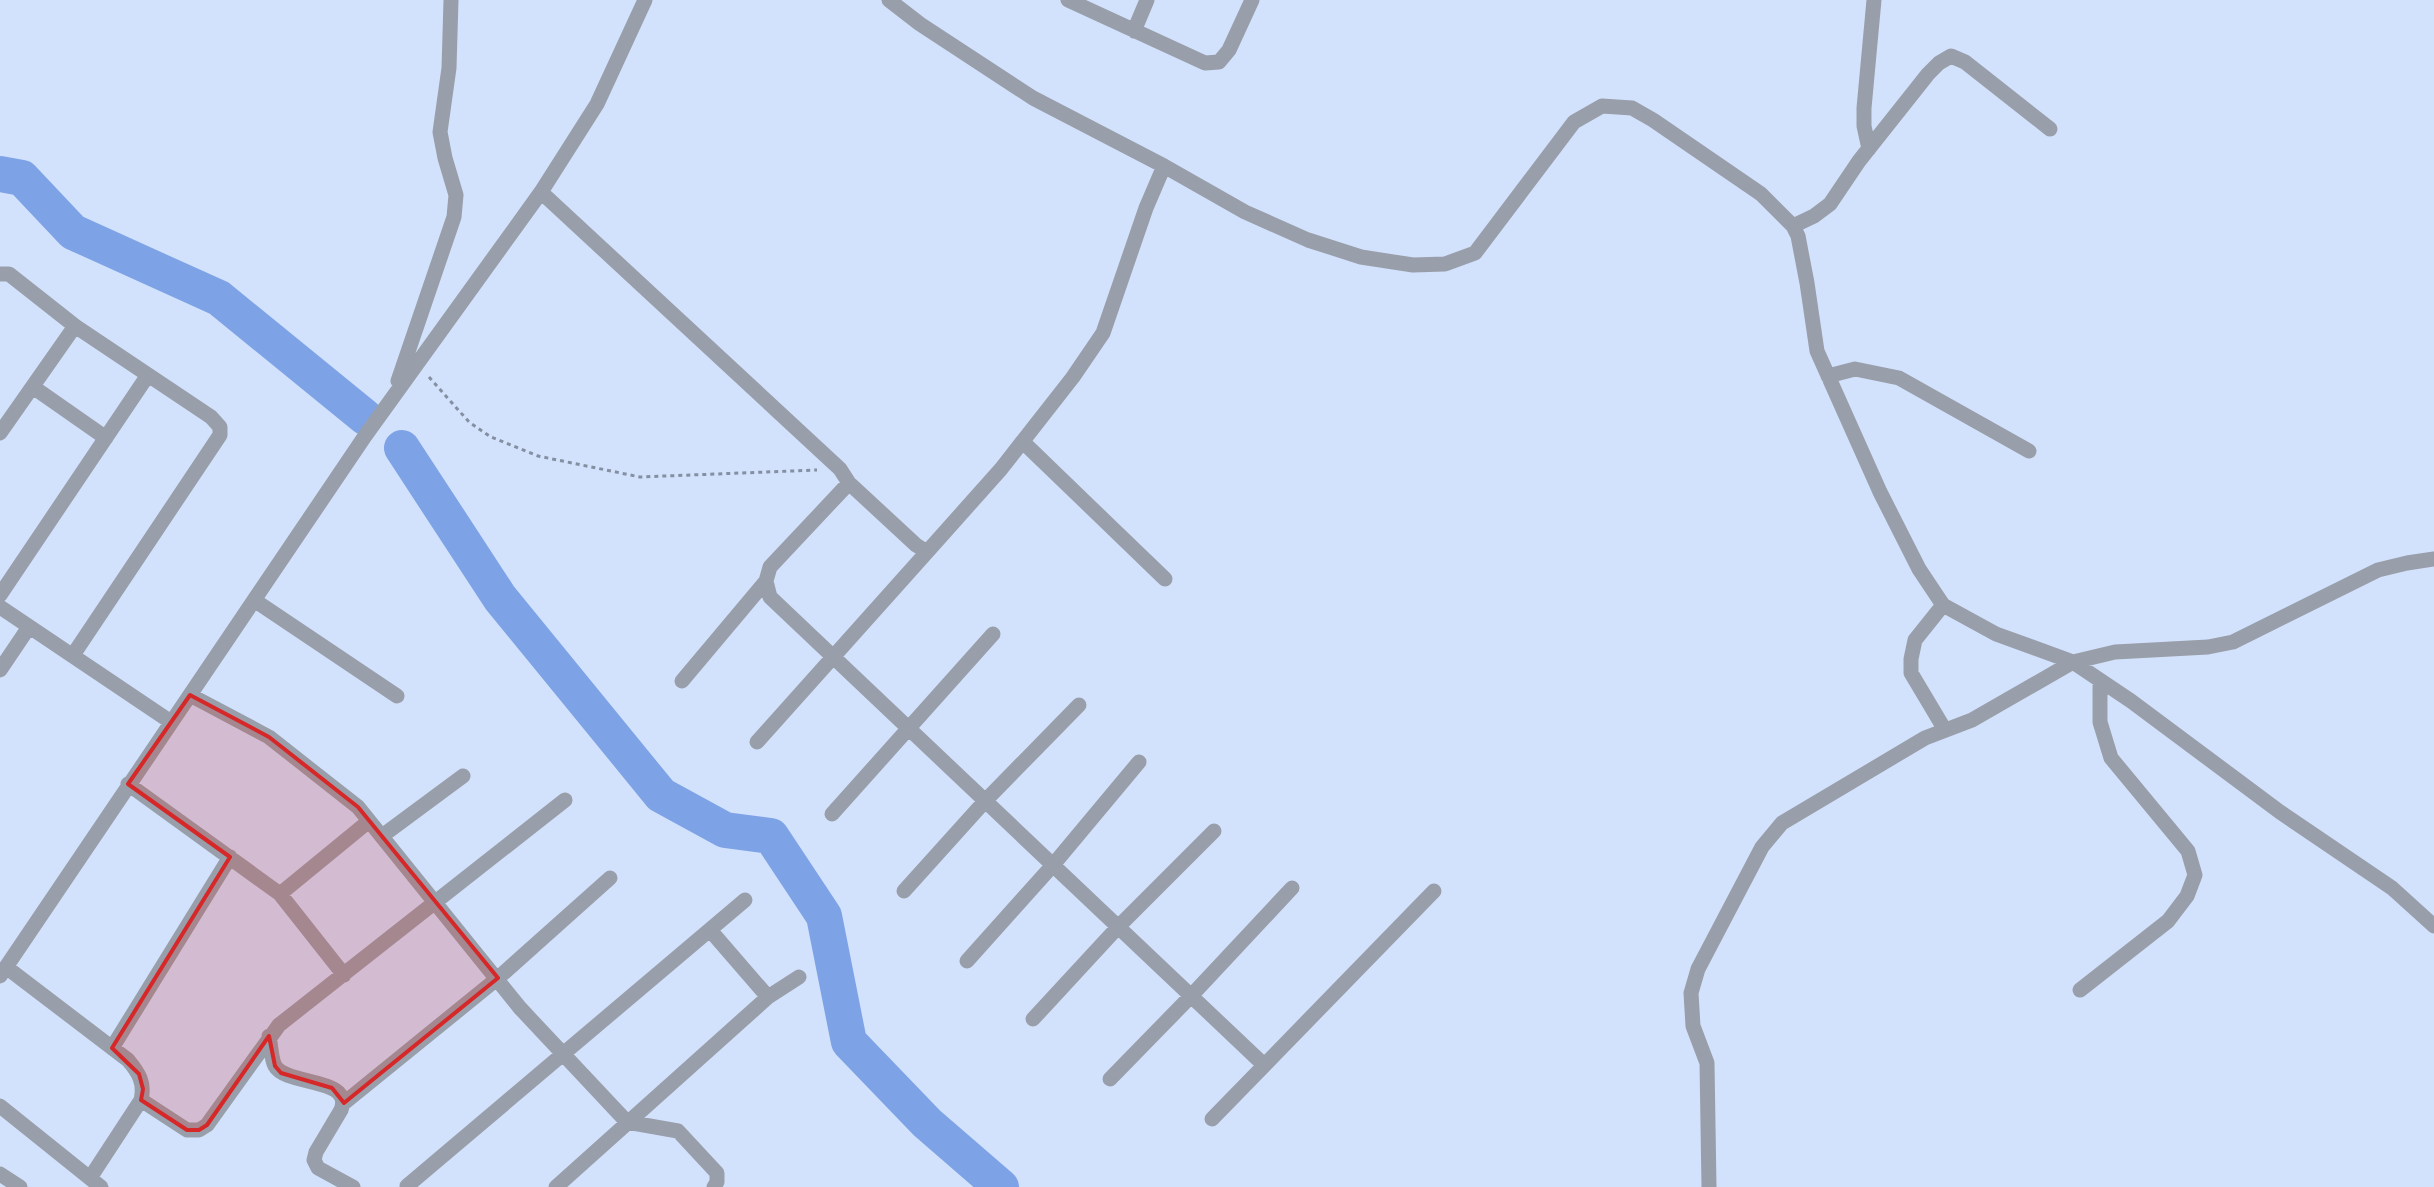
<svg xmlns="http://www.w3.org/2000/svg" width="2434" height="1187" viewBox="0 0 2434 1187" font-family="'Alegreya Sans',sans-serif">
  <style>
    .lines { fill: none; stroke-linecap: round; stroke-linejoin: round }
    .river { stroke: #7da3e6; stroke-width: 36 }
    .path { stroke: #848fa1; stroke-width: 3; stroke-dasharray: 4 4; stroke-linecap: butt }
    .minor { stroke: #999faa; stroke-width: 15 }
    .marked { fill: #d62828; fill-opacity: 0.2; stroke: #d62828; stroke-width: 4; stroke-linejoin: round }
  </style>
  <rect width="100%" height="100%" fill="#d3e2fc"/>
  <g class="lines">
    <!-- river -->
    <path class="river" d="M0,174L22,178L73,232L219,298L365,417
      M402,448L500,598L661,795L725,830L771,836L824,916L849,1042L927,1123L1001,1187"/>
    <!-- path -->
    <path class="path" d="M429,377L469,422L491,437L538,456L640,477L817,470"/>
    <!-- minor -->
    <path class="minor" d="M889,0L920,24L1033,98L1164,166L1245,212L1308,240L1361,257L1413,265L1445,264L1475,253L1574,122L1602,106L1632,108L1653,120L1761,194L1793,226L1798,236L1807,283L1817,351L1880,492L1919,569L1943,605L1996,634L2073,662L2131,701L2280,812L2392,888L2434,926
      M1068,0L1205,63L1219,62L1229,50L1252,0
      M1134,31L1147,0
      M1869,149L1864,126V108L1874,0
      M541,192L840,469L849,483L770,567L766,581L770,597L1264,1065
      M1793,226L1814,216L1830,204L1859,161L1928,74L1939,63L1951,56L1965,62L2050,129
      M0,274H9L75,326
      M1828,376L1855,369L1899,378L2029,451
      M398,381L454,217L456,195L445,158L440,132L449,68L451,0
      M33,387L106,438
      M0,433L75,326L211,417L220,427V435L73,655
      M1023,442L1165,579
      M849,483L916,545L927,552L1001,469L1073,377L1103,333L1146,208L1164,166
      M0,595L148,375
      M254,600L397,696
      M1943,605L1915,640L1911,659V673L1945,730
      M0,607L171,722
      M0,670L29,627
      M682,681L766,581
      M190,695L269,737L358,807L520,1008L627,1122L678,1131L717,1173V1182L714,1187
      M757,742L927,552
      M128,784L280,894L344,975
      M832,814L993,634
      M382,836L463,776
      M904,891L986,800L1079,705
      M280,894L369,821
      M710,930L768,997L799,977
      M967,961L1053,865L1139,762
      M6,967L128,1060C139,1073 145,1083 141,1100L90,1178
      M0,976L365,436L541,192L597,104L645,0
      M2080,990L2168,921L2187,896L2195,875L2188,851L2111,758L2100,722V681
      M1033,1019L1118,927L1214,831
      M269,1036C271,1045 271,1059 275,1066C286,1086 354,1077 341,1110L316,1152L314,1160L318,1168L353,1187
      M112,1048L230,857
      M1110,1079L1191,996L1292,888
      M141,1100L187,1130H199L207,1125L279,1025L565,800
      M344,1103L498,978L610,878
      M0,1106L101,1187
      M1212,1119L1434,891
      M0,1174L20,1187
      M407,1186L745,900
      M556,1187L768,997
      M1709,1187L1707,1063L1693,1026L1691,993L1698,969L1762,847L1782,823L1925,738L1972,720L2073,662L2115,652L2208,647L2233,642L2378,570L2407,563L2434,559"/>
  </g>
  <!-- marked area -->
  <path class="marked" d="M190,695L269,737L358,807L498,978L344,1103L332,1088L281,1073L275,1066L269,1036L207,1125L199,1130H187L141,1100L143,1089L139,1074L112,1048L230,857L128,784Z"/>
</svg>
